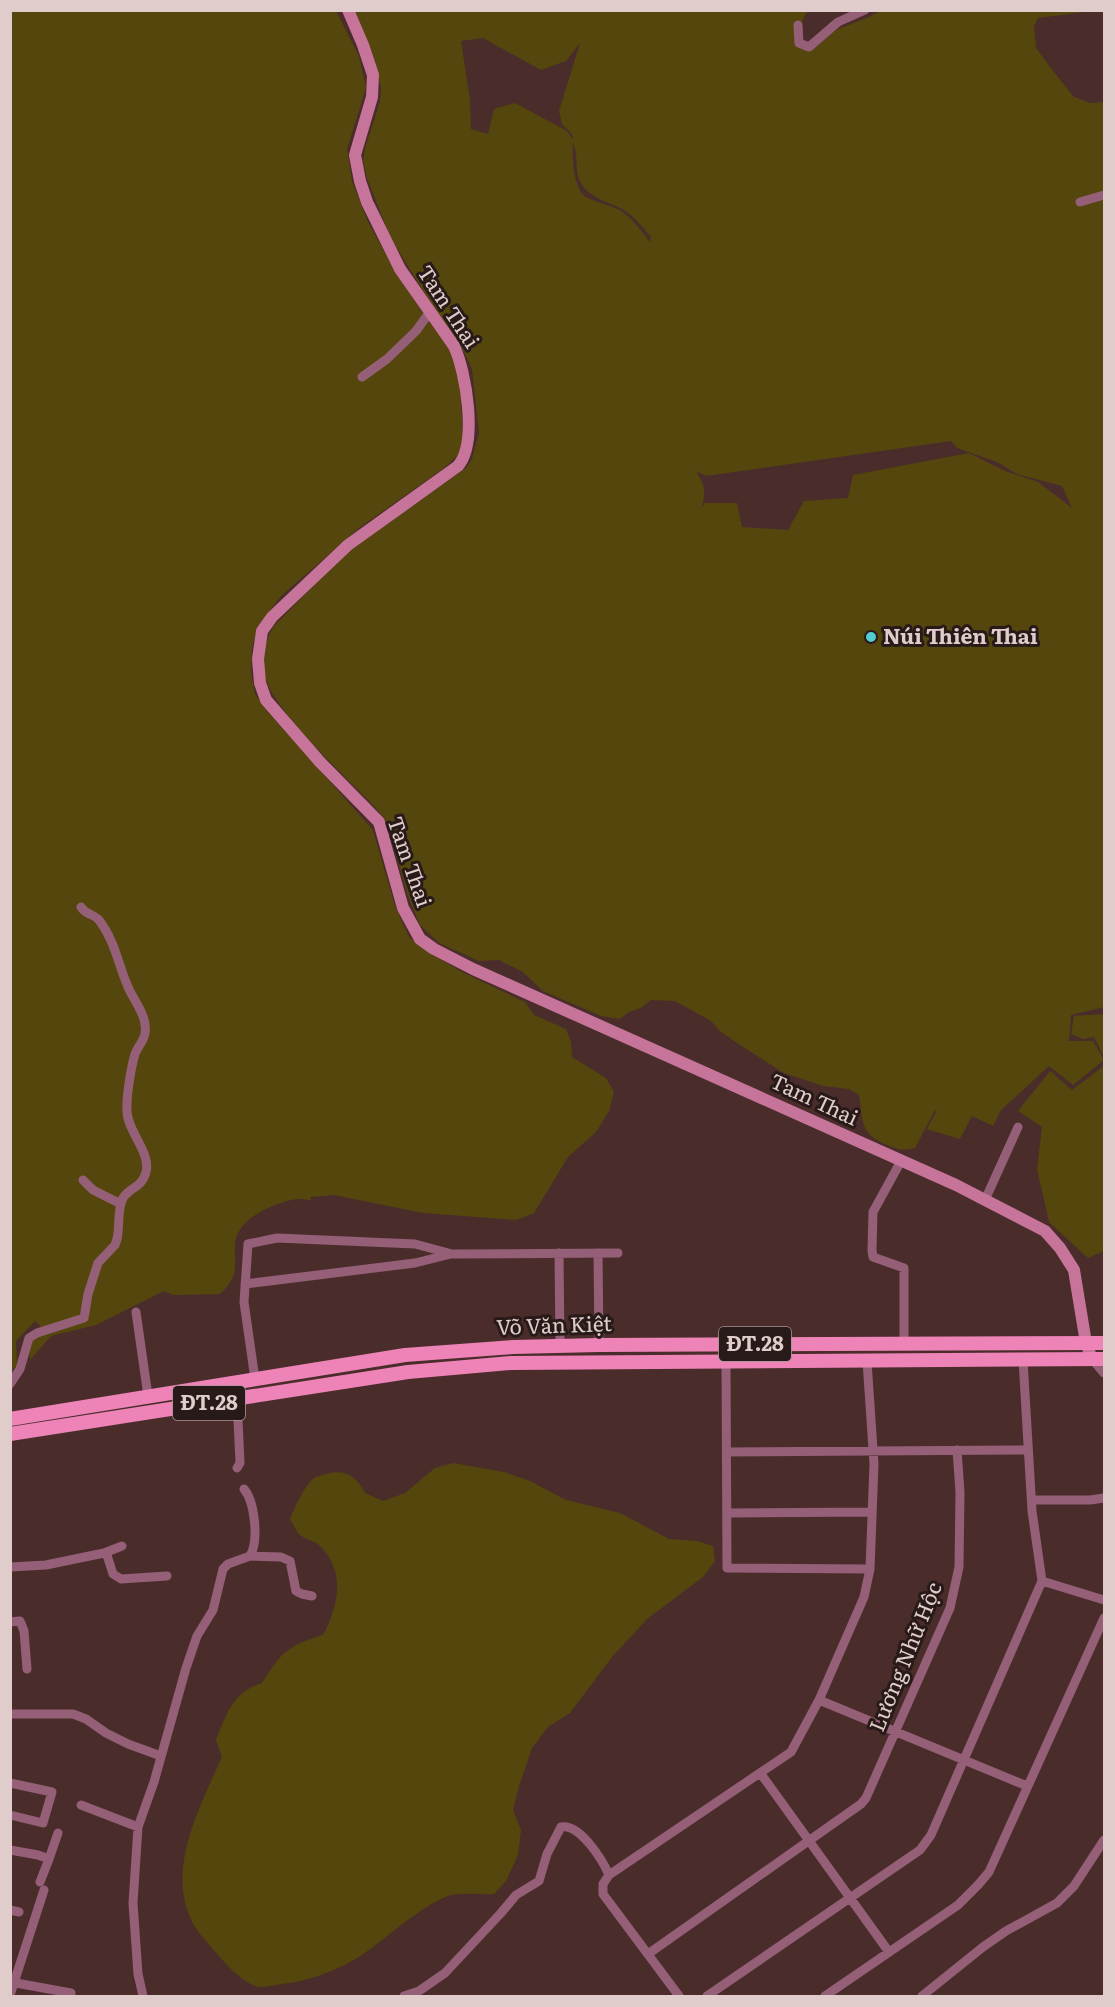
<svg xmlns="http://www.w3.org/2000/svg" width="1115" height="2007" viewBox="0 0 1115 2007" font-family="Literata,serif">
  <style>
    .green { fill: #54460c; fill-rule: evenodd }
    .lines { fill: none; stroke-linecap: round; stroke-linejoin: round }
    .street { stroke: #945f77; stroke-width: 9 }
    .secondary { stroke: #c7749b; stroke-width: 12 }
    .primary { stroke: #ee83b7; stroke-width: 14 }
    .poi-dot { fill: #52cdd0; stroke: #271a18; stroke-width: 2 }
    .labels { text-anchor: middle; stroke-width: 6; stroke-linejoin: round; paint-order: stroke }
    .shield { fill: #271a18; stroke: #a89795; stroke-width: 1.5 }
    .shield-label { font-size: 20px; font-weight: bold; fill: #e0cdcb }
    .street-label { font-size: 21px; fill: #e0cdcb; stroke: #271a18 }
    .poi-label { font-size: 21px; font-weight: bold; fill: #e0cdcb; stroke: #271a18; text-anchor: start }
  </style>
  <rect width="100%" height="100%" fill="#4a2d2b"/>
  <!-- green -->
  <path class="green" d="M11,11H336L359,56L366,88L347,149L352,181L368,222L396,273L429,322L452,352L460,384L463,439L459,454L444,468L359,528L281,596L257,627L252,649L251,672L255,694L267,711L373,830L395,906L409,937L431,954L464,973L525,1002L534,1015L566,1029L571,1042L572,1057L606,1078L614,1092L609,1111L596,1132L568,1157L534,1213L516,1220L423,1213L334,1195L310,1197L311,1200C305,1200 302,1198 297,1199C276,1202 237,1218 235,1243C234,1268 240,1275 220,1294L173,1295L164,1291L96,1325L51,1336L30,1360L29,1349L33,1334L42,1328L35,1321L16,1341L17,1366L11,1371Z
    M354,11H808L803,19L800,41L815,48L836,30L869,17L880,11H1093L1038,18L1034,27L1036,48L1057,76L1074,97L1090,103L1104,102V1007L1071,1015L1069,1041H1093L1104,1060L1073,1085L1049,1066L1001,1110L993,1126L972,1116L960,1139L927,1129L936,1112L935,1110L915,1148C902,1151 900,1150 887,1145C860,1134 863,1121 859,1095L849,1089L823,1086L784,1073L737,1043L720,1031L711,1021L675,1001L651,1000L641,1008L629,1012L620,1019L601,1016L543,991L523,972L499,960L479,961L439,943L420,925L408,896L386,821L375,807C349,780 271,709 264,674C261,657 265,641 274,626L345,554L466,468L472,459L479,433L472,369L461,346L437,313L390,237L367,178L363,161L366,145L380,102L381,87L371,51ZM483,38L541,70L566,61L580,43L559,111L562,124L572,134L573,140L567,131L515,103L494,109L488,134L471,129L470,100L461,41ZM573,143C579,154 574,171 581,183C590,199 610,202 624,210C634,216 643,228 651,237L650,242C642,232 633,219 621,211C611,205 597,203 586,197C573,188 572,157 573,143ZM951,441L957,448L997,462L1017,474L1062,486L1072,508L1038,482L1005,471L969,453L853,475L848,498L804,501L788,530L742,527L737,503H705L701,508C707,492 704,484 696,471L706,476Z
    M1104,1014V1057L1094,1037L1083,1039L1071,1034L1074,1016Z
    M1104,1066V1251L1088,1258L1049,1222L1037,1169L1042,1127L1018,1111L1050,1071L1072,1090Z
    M453,1463L504,1472L530,1481L566,1500L620,1513L669,1539L697,1541L713,1546L715,1561L703,1577L647,1619L612,1657L570,1713L548,1727L532,1748L519,1786L513,1810L521,1830L518,1855L506,1881L494,1894C481,1895 459,1892 448,1896C417,1909 393,1933 366,1952C342,1969 310,1981 282,1984C274,1985 262,1989 255,1986C234,1977 220,1956 205,1940C157,1886 197,1813 222,1757L216,1740C227,1713 232,1693 262,1683C281,1652 289,1645 323,1635C338,1607 346,1573 321,1547C316,1541 307,1540 300,1535C296,1531 293,1524 290,1519C294,1509 305,1485 314,1478C317,1476 320,1476 323,1475C343,1468 356,1475 365,1493L383,1501L405,1493L435,1468Z"/>
  <g class="lines">
    <!-- street -->
    <path class="street" d="M798,25L799,43L809,47L838,22L865,10
      M1080,202L1104,195
      M362,377L387,359L416,331L429,313
      M901,1161L873,1212L872,1250L873,1257L904,1268V1344
      M83,1180L93,1190L121,1204
      M985,1200L1018,1127
      M559,1253L560,1345
      M598,1253L599,1345
      M245,1284L415,1263L451,1254
      M136,1312L148,1396
      M1092,1359L1104,1373
      M726,1361L727,1568L870,1569
      M255,1379L244,1302L248,1244L277,1238L415,1244L452,1254L618,1253
      M10,1384L20,1369L29,1338L37,1333L84,1318L88,1294L98,1263L115,1245L117,1239C120,1226 117,1209 123,1198C130,1187 142,1188 146,1172C151,1153 128,1132 127,1112C126,1097 131,1068 135,1054C138,1046 144,1041 145,1033C148,1017 134,1001 128,987C118,964 115,941 99,920C94,914 86,915 81,907
      M237,1399L240,1463L237,1468
      M727,1452L1027,1450
      M1032,1500H1090L1104,1498
      M727,1513L872,1512
      M106,1552L113,1574L121,1579L167,1576
      M250,1556L281,1557L290,1561L296,1591L302,1594L312,1596
      M10,1567L46,1565L104,1553L122,1546
      M1042,1581L1104,1600
      M10,1622L20,1621L24,1631L27,1669
      M819,1700L1027,1786
      M10,1714H73L86,1719L106,1733L128,1744L161,1756
      M761,1774L889,1952
      M10,1783L52,1792L43,1823L10,1815
      M81,1805L138,1827
      M10,1850L38,1855L49,1859L40,1882
      M49,1859L58,1833
      M10,1910L19,1912
      M648,1954L861,1804L866,1798L950,1608L959,1567L960,1492L957,1450
      M16,1983L71,1993
      M10,1995L44,1890
      M143,1996L138,1974L133,1903L138,1827L154,1782L186,1668L197,1636L213,1610L223,1569L228,1564L250,1556C259,1541 255,1502 244,1489
      M404,1996L419,1991L445,1973L501,1913L516,1895L539,1881L547,1854L561,1827C580,1823 603,1861 609,1875
      M679,1996L603,1894V1884L609,1875L791,1752L819,1700L864,1597L870,1569L874,1464L867,1361
      M707,1996L920,1850L931,1835L1042,1581L1032,1511L1023,1360
      M825,1996L958,1905L978,1885L989,1872L1104,1618
      M922,1996L983,1947L1006,1931L1057,1903L1074,1886L1104,1840"/>
    <!-- secondary -->
    <path class="secondary" d="M348,10L363,45L373,75L372,97L355,155L360,181L367,202L400,269L454,346C466,372 478,443 458,466L348,545L272,617L262,631L258,659L260,683L266,700L320,762L379,822L403,908L420,939L434,949L473,969L956,1185L1045,1231L1060,1248L1074,1270L1086,1343L1092,1359"/>
    <!-- primary -->
    <path class="primary" d="M10,1419L405,1355L513,1347L599,1345L1104,1343
      M10,1434L408,1372L511,1363L1104,1359"/>
  </g>
  <!-- markers -->
  <circle class="poi-dot" cx="871" cy="637" r="6"/>
  <g class="labels">
    <!-- shield labels -->
    <g class="shield">
      <rect x="719" y="1327" width="72" height="34" rx="4.5"/>
      <rect x="173" y="1386" width="72" height="34" rx="4.5"/>
    </g>
    <g class="shield-label">
      <text x="755" y="1351">ĐT.28</text>
      <text x="209" y="1410">ĐT.28</text>
    </g>
    <!-- street labels -->
    <g class="street-label">
      <text transform="translate(448 307) rotate(57)" y="7">Tam Thai</text>
      <text transform="translate(409 862) rotate(71)" y="7">Tam Thai</text>
      <text transform="translate(814 1100) rotate(25)" y="7">Tam Thai</text>
      <text transform="translate(554 1326) rotate(-2)" y="7">Võ Văn Kiệt</text>
      <text transform="translate(906 1657) rotate(-68)" y="7">Lương Nhữ Hộc</text>
    </g>
    <!-- poi labels -->
    <g class="poi-label">
      <text x="883" y="644">Núi Thiên Thai</text>
    </g>
  </g>
  <!-- border -->
  <rect width="1115" height="2007" fill="none" stroke="#e0cdcb" stroke-width="24"/>
</svg>
